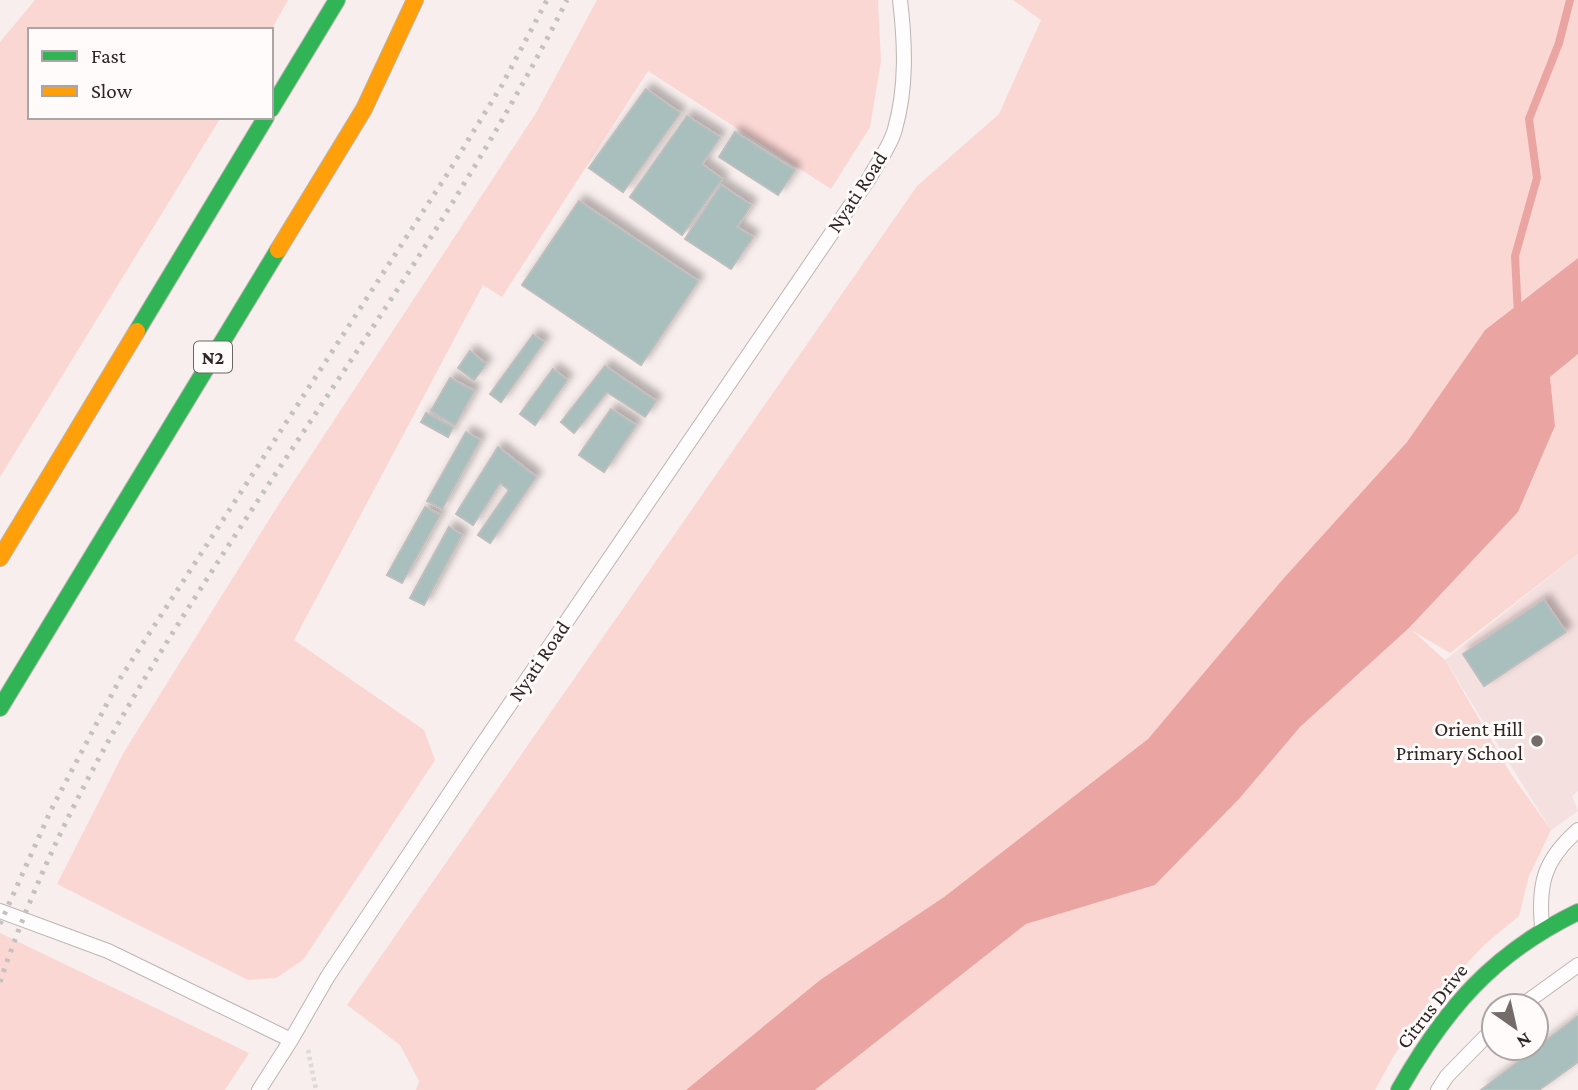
<svg xmlns="http://www.w3.org/2000/svg" width="1578" height="1090" viewBox="0 0 1578 1090" font-family="'Crimson Pro',serif">
  <style>
    .built { fill: #f4e0df }
    .green { fill: #fbd7d4 }
    .water { fill: #eaa5a2 }
    .lines { fill: none; stroke-linecap: round; stroke-linejoin: round }
    .stream { stroke: #eaa5a2; stroke-width: 8 }
    .building { fill: #a8bfbe; stroke: #bebebd; stroke-width: 2; filter: url(#shadow) }
    .lane-casing { stroke: #bdb5b4; stroke-width: 16 }
    .fast-casing { stroke: #bdb5b4; stroke-width: 18 }
    .slow-casing { stroke: #bdb5b4; stroke-width: 18 }
    .path { stroke: #dcd9d9; stroke-width: 4.5; stroke-dasharray: 3.5 3.5; stroke-linecap: butt }
    .lane { stroke: #fefcfc; stroke-width: 14 }
    .fast { stroke: #30b455; stroke-width: 16 }
    .slow { stroke: #ff9f0a; stroke-width: 16 }
    .rail { stroke: #c4c1c1; stroke-width: 5; stroke-dasharray: 3.5 7; stroke-linecap: butt }
    .poi-dot { fill: #746c6b; stroke: #fffbfb; stroke-width: 2.5 }
    .labels { text-anchor: middle; stroke-width: 6; stroke-linejoin: round; paint-order: stroke }
    .shield { fill: #fffbfb; stroke: #6c6665; stroke-width: 2 }
    .shield-label { font-size: 19px; font-weight: bold; fill: #2d2625 }
    .street-label { font-size: 21px; fill: #2d2625; stroke: #fffbfb }
    .poi-label { font-size: 21px; fill: #2d2625; stroke: #fffbfb; text-anchor: end }
  </style>
  <defs>
    <filter id="shadow"><feDropShadow dx="6" dy="-6" stdDeviation="3.5" flood-color="#0004"/></filter>
  </defs>
  <rect width="100%" height="100%" fill="#f8eeed"/>
  <!-- built -->
  <path class="built" d="M1578,554V791L1572,796L1578,811L1551,830L1445,660Z"/>
  <!-- green -->
  <path class="green" d="M35,0H288L271,30H30V117H221L0,477V42Z
    M597,0H878L881,61L870,127L831,189L648,71L502,297L483,285L294,640L424,730L435,760L303,960L276,978L248,980L57,884L124,752L277,507L536,113Z
    M1013,0H1578V258L1485,330L1407,442L1283,579L1148,739L944,897L820,980L686,1090H416L419,1081L400,1045L347,1005L917,186L999,114L1041,20Z
    M1578,354V554L1450,653L1413,631L1445,660L1511,774L1551,830L1529,876L1519,916L1485,944L1431,1001L1393,1057L1375,1090H815L1026,924L1155,885L1239,799L1300,727L1409,628L1518,512L1555,426L1550,377Z
    M0,933L249,1053L225,1090H0Z"/>
  <!-- water -->
  <path class="water" d="M1578,258V354L1550,377L1555,426L1518,512L1409,628L1300,727L1239,799L1155,885L1026,924L815,1090H686L820,980L944,897L1148,739L1283,579L1407,442L1485,330Z"/>
  <g class="lines">
    <!-- stream -->
    <path class="stream" d="M1518,315L1515,256L1537,178L1529,119L1559,43L1570,0"/>
  </g>
  <!-- building -->
  <path class="building" d="M646,89L680,113L623,192L589,168Z
    M687,116L720,137L702,164L722,179L682,235L630,197Z
    M735,132L795,170L778,195L719,157Z
    M721,185L751,205L737,227L753,237L731,269L685,239Z
    M579,201L698,281L641,365L522,285Z
    M533,335L544,342L501,402L490,394Z
    M470,351L486,364L474,380L458,368Z
    M605,366L656,401L645,417L607,392L574,433L561,422Z
    M553,369L567,380L535,425L520,414Z
    M450,378L474,391L455,425L431,411Z
    M611,409L636,425L604,472L579,455Z
    M426,413L453,427L448,437L421,422Z
    M466,432L480,440L442,509L427,501Z
    M498,447L536,477L490,543L478,535L509,490L500,483L473,525L456,514Z
    M425,507L440,515L402,583L387,575Z
    M449,527L462,535L424,605L410,598Z
    M1544,600L1566,632L1484,686L1463,654Z
    M1578,1016V1062L1539,1090H1481Z"/>
  <g class="lines">
    <defs>
      <path id="lane" d="M0,911L108,951L291,1040L328,976L478,751L870,177C878,162 891,145 895,129C907,87 905,42 900,0
        M1542,927C1538,883 1544,860 1578,830
        M1521,1006L1578,965
        M259,1090L291,1040
        M1438,1090L1447,1076L1494,1028"/>
      <path id="fast" d="M271,109L337,0
        M137,331L266,117
        M0,708L278,250
        M1399,1090C1445,1009 1493,953 1578,912"/>
      <path id="slow" d="M278,250L364,109L415,0
        M0,558L137,331"/>
    </defs>
    <!-- lane casing -->
    <use href="#lane" class="lane-casing"/>
    <!-- fast casing -->
    <use href="#fast" class="fast-casing"/>
    <!-- slow casing -->
    <use href="#slow" class="slow-casing"/>
    <!-- path -->
    <path class="path" d="M308,1050L316,1090"/>
    <!-- lane -->
    <use href="#lane" class="lane"/>
    <!-- fast -->
    <use href="#fast" class="fast"/>
    <!-- slow -->
    <use href="#slow" class="slow"/>
    <!-- rail -->
    <path class="rail" d="M0,924L51,810L121,677L448,173L502,85L547,0
      M0,982C56,815 141,680 236,534C350,359 473,187 567,0"/>
  </g>
  <!-- markers -->
  <circle class="poi-dot" cx="1537" cy="741" r="7"/>
  <g class="labels">
    <!-- shield labels -->
    <rect class="shield" x="194" y="341.5" width="38" height="31" rx="5"/>
    <g class="shield-label">
      <text x="213" y="364">N2</text>
    </g>
    <!-- street labels -->
    <g class="street-label">
      <text transform="translate(857 192) rotate(-57)" y="7">Nyati Road</text>
      <text transform="translate(539 661) rotate(-56)" y="7">Nyati Road</text>
      <text transform="translate(1432 1006) rotate(-52)" y="7">Citrus Drive</text>
    </g>
    <!-- poi labels -->
    <g class="poi-label">
      <text x="1523" y="736">Orient Hill<tspan x="1523" dy="24">Primary School</tspan></text>
    </g>
  </g>
  <!-- legend -->
  <rect x="28" y="28" width="245" height="91" fill="#fffbfb" stroke="#aba6a5" stroke-width="2"/>
  <rect x="42" y="51" width="35" height="10" fill="#30b455" stroke="#aba6a5" stroke-width="2"/>
  <text x="91" y="63" font-size="21" fill="#2d2625">Fast</text>
  <rect x="42" y="86" width="35" height="10" fill="#ff9f0a" stroke="#aba6a5" stroke-width="2"/>
  <text x="91" y="98" font-size="21" fill="#2d2625">Slow</text>
  <!-- north arrow -->
  <g transform="translate(1515 1027) rotate(146)"><circle r="33" fill="#fffbfb" stroke="#aba6a5" stroke-width="2"/>
  <path d="M0-5L12 26L0 18L-12 26Z" fill="#746c6b"/>
  <text y="-10" font-size="19" font-weight="bold" text-anchor="middle" fill="#2d2625">N</text>
  </g>
</svg>
